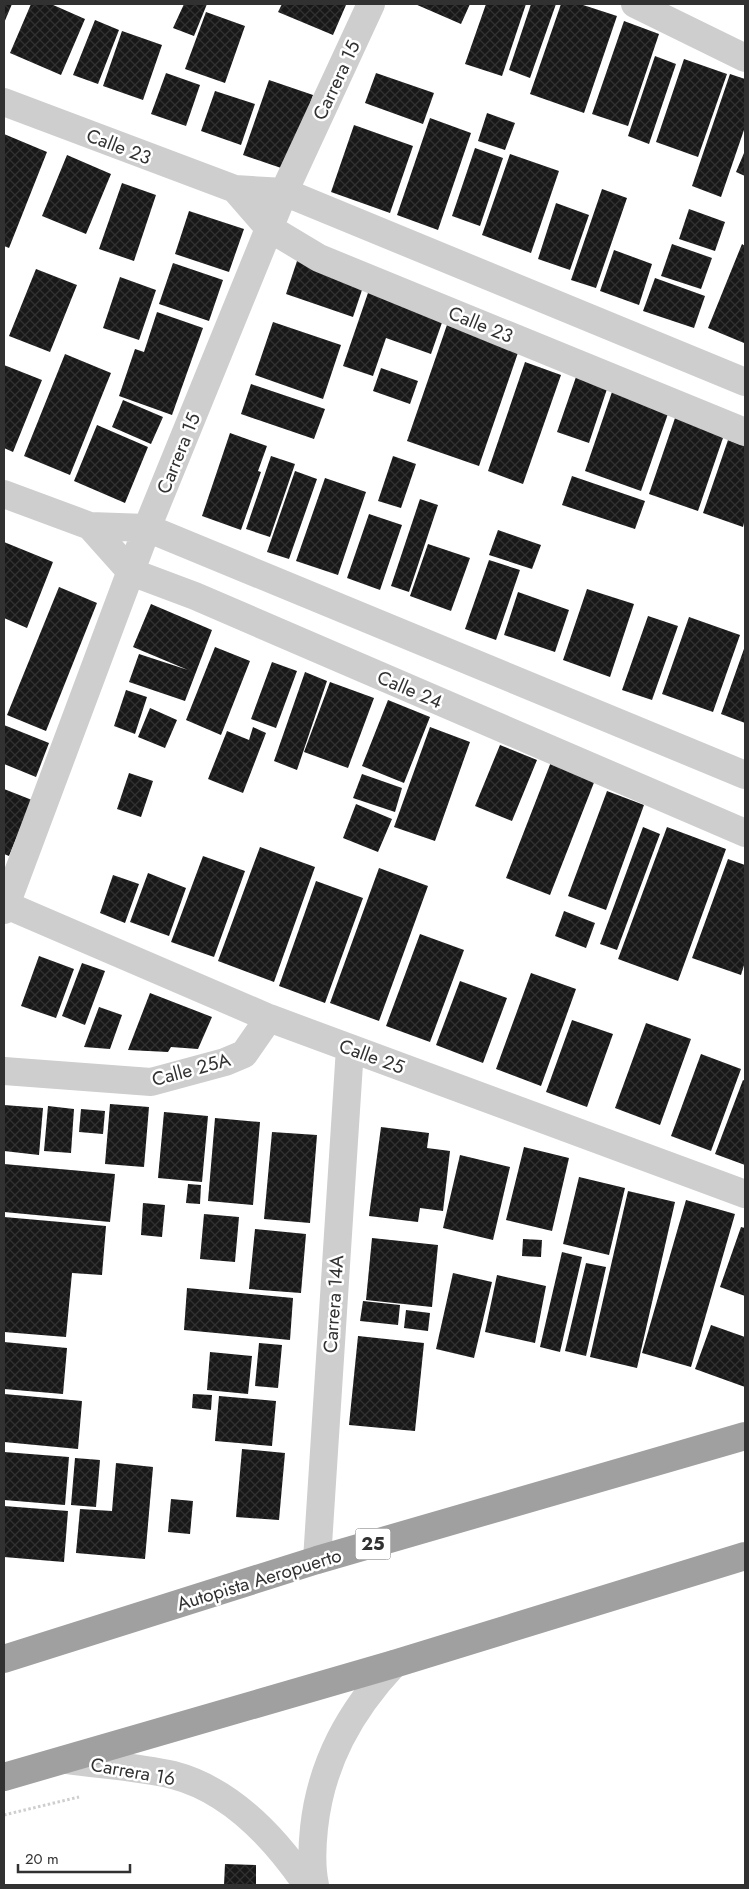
<svg xmlns="http://www.w3.org/2000/svg" width="749" height="1889" viewBox="0 0 749 1889" font-family="Jost,sans-serif">
  <style>
    .building { fill: url(#building-cross-hatch) }
    .lines { fill: none; stroke-linecap: round; stroke-linejoin: round }
    .path { stroke: #cecece; stroke-width: 3; stroke-dasharray: 2.5 2.5; stroke-linecap: butt }
    .minor { stroke: #cecece; stroke-width: 28 }
    .tertiary { stroke: #cecece; stroke-width: 28 }
    .trunk { stroke: #a0a0a0; stroke-width: 28 }
    .labels { text-anchor: middle; stroke-width: 5; stroke-linejoin: round; paint-order: stroke }
    .shield { fill: #fff; stroke: #6f6f6f; stroke-width: 1 }
    .shield-label { font-size: 18px; font-weight: bold; fill: #313131 }
    .street-label { font-size: 19px; fill: #313131; stroke: #fff }
  </style>
  <defs>
    <pattern id="building-cross-hatch" width="8" height="8" patternUnits="userSpaceOnUse" patternTransform="scale(1.25)"><rect width="8" height="8" fill="#181818"/><path d="M0 0l8 8M0 8l8-8" fill="none" stroke="#313131"/></pattern>
  </defs>
  <rect width="100%" height="100%" fill="#fff"/>
  <!-- building -->
  <path class="building" d="M4,4H12L4,23Z
    M31,4H51L85,19L61,75L10,53Z
    M184,4H207L194,36L173,28Z
    M282,4H343L346,5L333,35L278,12Z
    M415,4H470L461,24Z
    M486,4H526L502,76L465,64Z
    M531,4H556L530,78L509,70Z
    M561,4H580L617,16L584,113L530,94Z
    M206,12L245,26L225,83L185,69Z
    M95,20L119,30L98,84L73,75Z
    M624,21L659,34L628,126L592,114Z
    M122,31L162,45L143,100L103,86Z
    M655,56L676,64L649,144L628,136Z
    M684,59L727,74L698,157L656,142Z
    M166,73L200,85L186,126L151,114Z
    M376,73L434,93L423,124L365,103Z
    M730,74L745,79V127L721,197L692,186Z
    M269,80L313,95L287,170L243,155Z
    M215,91L255,104L241,145L201,131Z
    M487,113L515,123L505,150L478,141Z
    M430,118L471,133L438,230L397,215Z
    M354,125L413,146L390,213L331,192Z
    M4,134L47,152L9,248L4,246Z
    M475,148L503,158L480,226L452,216Z
    M744,153H745V176L736,172Z
    M510,154L559,171L531,253L482,235Z
    M67,155L111,174L86,234L42,216Z
    M122,183L156,195L134,261L99,249Z
    M602,189L627,198L596,288L571,280Z
    M556,203L589,215L570,270L538,259Z
    M689,209L725,222L715,251L679,239Z
    M189,211L244,229L229,272L175,254Z
    M672,244L712,258L701,289L661,276Z
    M742,244L745,246L744,343L708,328Z
    M614,250L652,264L639,305L600,291Z
    M299,255L366,278L353,317L286,294Z
    M173,263L223,280L209,321L159,304Z
    M36,269L77,285L50,352L9,336Z
    M120,277L156,290L139,340L103,328Z
    M655,278L705,296L694,328L643,311Z
    M369,290L445,314L431,354L386,338L373,376L343,366Z
    M157,312L203,328L172,415L119,396L135,349L144,352Z
    M449,319L521,344L479,466L407,441Z
    M273,322L341,345L323,399L255,375Z
    M65,354L111,373L70,475L24,456Z
    M525,362L561,375L523,484L488,471Z
    M4,365L42,380L13,452L4,448Z
    M381,368L418,381L410,404L373,391Z
    M576,377L607,389L589,443L557,432Z
    M251,384L325,409L314,439L241,414Z
    M613,389L670,408L641,491L585,471Z
    M123,400L163,417L151,444L112,427Z
    M675,418L724,435L698,511L649,494Z
    M97,425L148,447L125,503L74,481Z
    M230,433L267,446L258,471L261,472L241,530L202,516Z
    M728,440L745,446V519L743,527L703,513Z
    M271,456L295,464L270,537L246,529Z
    M393,456L416,464L401,508L378,501Z
    M295,471L317,479L289,559L267,552Z
    M572,476L645,501L635,529L562,505Z
    M325,478L366,492L338,575L296,561Z
    M420,499L438,505L409,592L391,586Z
    M369,514L402,525L380,590L347,578Z
    M498,530L541,545L532,569L489,555Z
    M4,542L53,562L27,628L4,618Z
    M428,544L470,558L451,611L410,596Z
    M489,560L520,570L496,640L465,629Z
    M59,587L97,603L46,731L7,715Z
    M587,589L634,604L610,677L563,660Z
    M518,592L569,610L555,652L504,635Z
    M151,604L212,630L185,701L129,682L139,654L188,670L133,647Z
    M648,616L678,626L652,700L622,690Z
    M689,617L740,635L713,712L662,694Z
    M745,646V723L721,714Z
    M215,647L250,661L221,735L186,720Z
    M272,662L297,671L276,728L251,719Z
    M305,672L327,681L297,770L274,761Z
    M330,682L374,698L348,768L304,752Z
    M126,690L147,697L135,734L114,726Z
    M388,700L430,717L404,783L362,766Z
    M150,708L177,720L165,748L138,737Z
    M4,725L49,743L36,777L4,764Z
    M253,727L266,733L243,793L208,779L227,731L249,740Z
    M430,727L470,742L435,841L394,827Z
    M500,745L537,760L512,821L475,806Z
    M551,762L595,780L550,895L506,878Z
    M129,773L153,781L141,817L117,809Z
    M362,774L402,788L395,812L353,798Z
    M4,789L32,800L9,856L4,854Z
    M607,791L644,805L606,910L568,896Z
    M356,804L392,819L378,852L343,838Z
    M643,827L660,834L617,950L600,944Z
    M667,827L726,849L678,981L618,959Z
    M260,847L315,867L274,982L218,961Z
    M203,856L245,871L214,957L171,942Z
    M728,859L745,865V962L741,975L692,958Z
    M379,868L428,886L379,1021L330,1003Z
    M148,873L186,888L169,936L130,922Z
    M113,875L139,884L125,923L100,913Z
    M316,881L363,898L325,1003L279,986Z
    M564,911L595,923L586,948L555,936Z
    M420,934L464,950L430,1042L386,1026Z
    M39,956L74,969L56,1018L21,1006Z
    M82,963L105,971L85,1025L62,1016Z
    M531,973L576,989L541,1086L496,1069Z
    M460,981L507,998L483,1063L436,1045Z
    M150,993L212,1017L198,1049L171,1047L168,1052L128,1050Z
    M99,1007L122,1015L110,1049L84,1047Z
    M572,1020L613,1034L587,1107L546,1092Z
    M646,1023L691,1039L660,1125L615,1108Z
    M701,1054L741,1069L711,1151L671,1136Z
    M743,1080L745,1081V1165L715,1154Z
    M110,1104L149,1107L144,1167L105,1164Z
    M4,1105L43,1108L39,1155L4,1151Z
    M48,1106L74,1109L71,1153L44,1151Z
    M81,1109L105,1111L103,1134L79,1132Z
    M164,1112L208,1116L202,1182L158,1178Z
    M215,1118L260,1122L253,1205L208,1201Z
    M381,1127L429,1133L427,1148L450,1151L443,1211L420,1208L418,1222L369,1216Z
    M272,1132L317,1135L310,1223L264,1219Z
    M524,1147L569,1158L552,1231L506,1220Z
    M460,1155L510,1167L493,1240L443,1228Z
    M4,1164L115,1174L110,1222L4,1212Z
    M579,1177L625,1188L609,1255L563,1244Z
    M188,1184L201,1185L200,1204L186,1203Z
    M628,1191L675,1202L637,1368L590,1357Z
    M686,1200L735,1214L691,1367L642,1353Z
    M143,1203L165,1205L162,1237L141,1235Z
    M204,1214L239,1217L235,1262L200,1259Z
    M4,1217L106,1226L102,1275L72,1273L66,1337L4,1332Z
    M741,1227L745,1228V1296L720,1287Z
    M255,1229L306,1234L301,1293L249,1289Z
    M372,1238L438,1245L432,1307L366,1300Z
    M523,1239L542,1240L541,1257L522,1256Z
    M562,1252L582,1257L560,1352L540,1347Z
    M586,1263L606,1267L586,1356L565,1351Z
    M453,1273L492,1282L474,1358L436,1349Z
    M497,1275L546,1286L535,1343L485,1332Z
    M187,1288L293,1298L290,1340L184,1330Z
    M363,1301L400,1305L398,1325L360,1321Z
    M406,1310L430,1313L428,1331L404,1328Z
    M711,1325L745,1337V1387L695,1369Z
    M358,1336L424,1343L415,1431L349,1425Z
    M4,1342L67,1348L63,1394L4,1389Z
    M259,1343L282,1345L278,1388L255,1386Z
    M210,1352L252,1356L248,1394L207,1390Z
    M4,1394L82,1401L78,1449L4,1442Z
    M193,1394L212,1395L211,1410L192,1408Z
    M219,1396L276,1401L272,1446L215,1441Z
    M242,1449L285,1453L279,1520L236,1517Z
    M4,1452L69,1457L65,1505L4,1500Z
    M75,1458L100,1460L96,1507L71,1505Z
    M116,1463L153,1467L145,1559L76,1553L80,1509L112,1511Z
    M171,1499L193,1501L190,1534L168,1532Z
    M4,1506L68,1511L64,1562L4,1557Z
    M225,1864L256,1865V1885H224Z"/>
  <g class="lines">
    <!-- path -->
    <path class="path" d="M4,1815L79,1797"/>
    <!-- minor -->
    <path class="minor" d="M635,4L745,58
      M4,102L235,189L284,192L745,382
      M235,189L269,228L319,258L745,432
      M4,494L90,526L147,528L745,775
      M90,526L131,572L195,596L745,833
      M4,904L269,1018L745,1194
      M4,910L147,528L284,192L371,4
      M4,1071L151,1082L225,1062L244,1054L269,1018
      M317,1560L350,1048"/>
    <!-- tertiary -->
    <path class="tertiary" d="M66,1760C101,1765 139,1767 173,1775C231,1790 275,1838 307,1885
      M315,1885C311,1867 312,1847 314,1828C321,1763 350,1711 394,1664"/>
    <!-- trunk -->
    <path class="trunk" d="M4,1659L317,1560L745,1436
      M4,1777L394,1664L745,1556"/>
  </g>
  <g class="labels">
    <!-- shield labels -->
    <rect class="shield" x="355.5" y="1528.5" width="35" height="31" rx="4"/>
    <g class="shield-label">
      <text x="373" y="1550">25</text>
    </g>
    <!-- street labels -->
    <g class="street-label">
      <text transform="translate(336 80) rotate(-65)" y="7">Carrera 15</text>
      <text transform="translate(119 146) rotate(21)" y="7">Calle 23</text>
      <text transform="translate(481 324) rotate(22)" y="7">Calle 23</text>
      <text transform="translate(178 453) rotate(-68)" y="7">Carrera 15</text>
      <text transform="translate(410 689) rotate(23)" y="7">Calle 24</text>
      <text transform="translate(372 1056) rotate(20)" y="7">Calle 25</text>
      <text transform="translate(191 1069) rotate(-15)" y="7">Calle 25A</text>
      <text transform="translate(333 1304) rotate(-86)" y="7">Carrera 14A</text>
      <text transform="translate(259 1579) rotate(-17)" y="7">Autopista Aeropuerto</text>
      <text transform="translate(133 1771) rotate(10)" y="7">Carrera 16</text>
    </g>
  </g>
  <!-- border -->
  <rect width="749" height="1889" fill="none" stroke="#313131" stroke-width="10"/>
  <!-- scale -->
  <path d="M18 1864v8h112v-8" fill="none" stroke="#313131" stroke-width="2.5"/>
  <text x="25" y="1864" font-size="15" fill="#313131" stroke="#ffffff" stroke-width="4" paint-order="stroke">20 m</text>
</svg>
